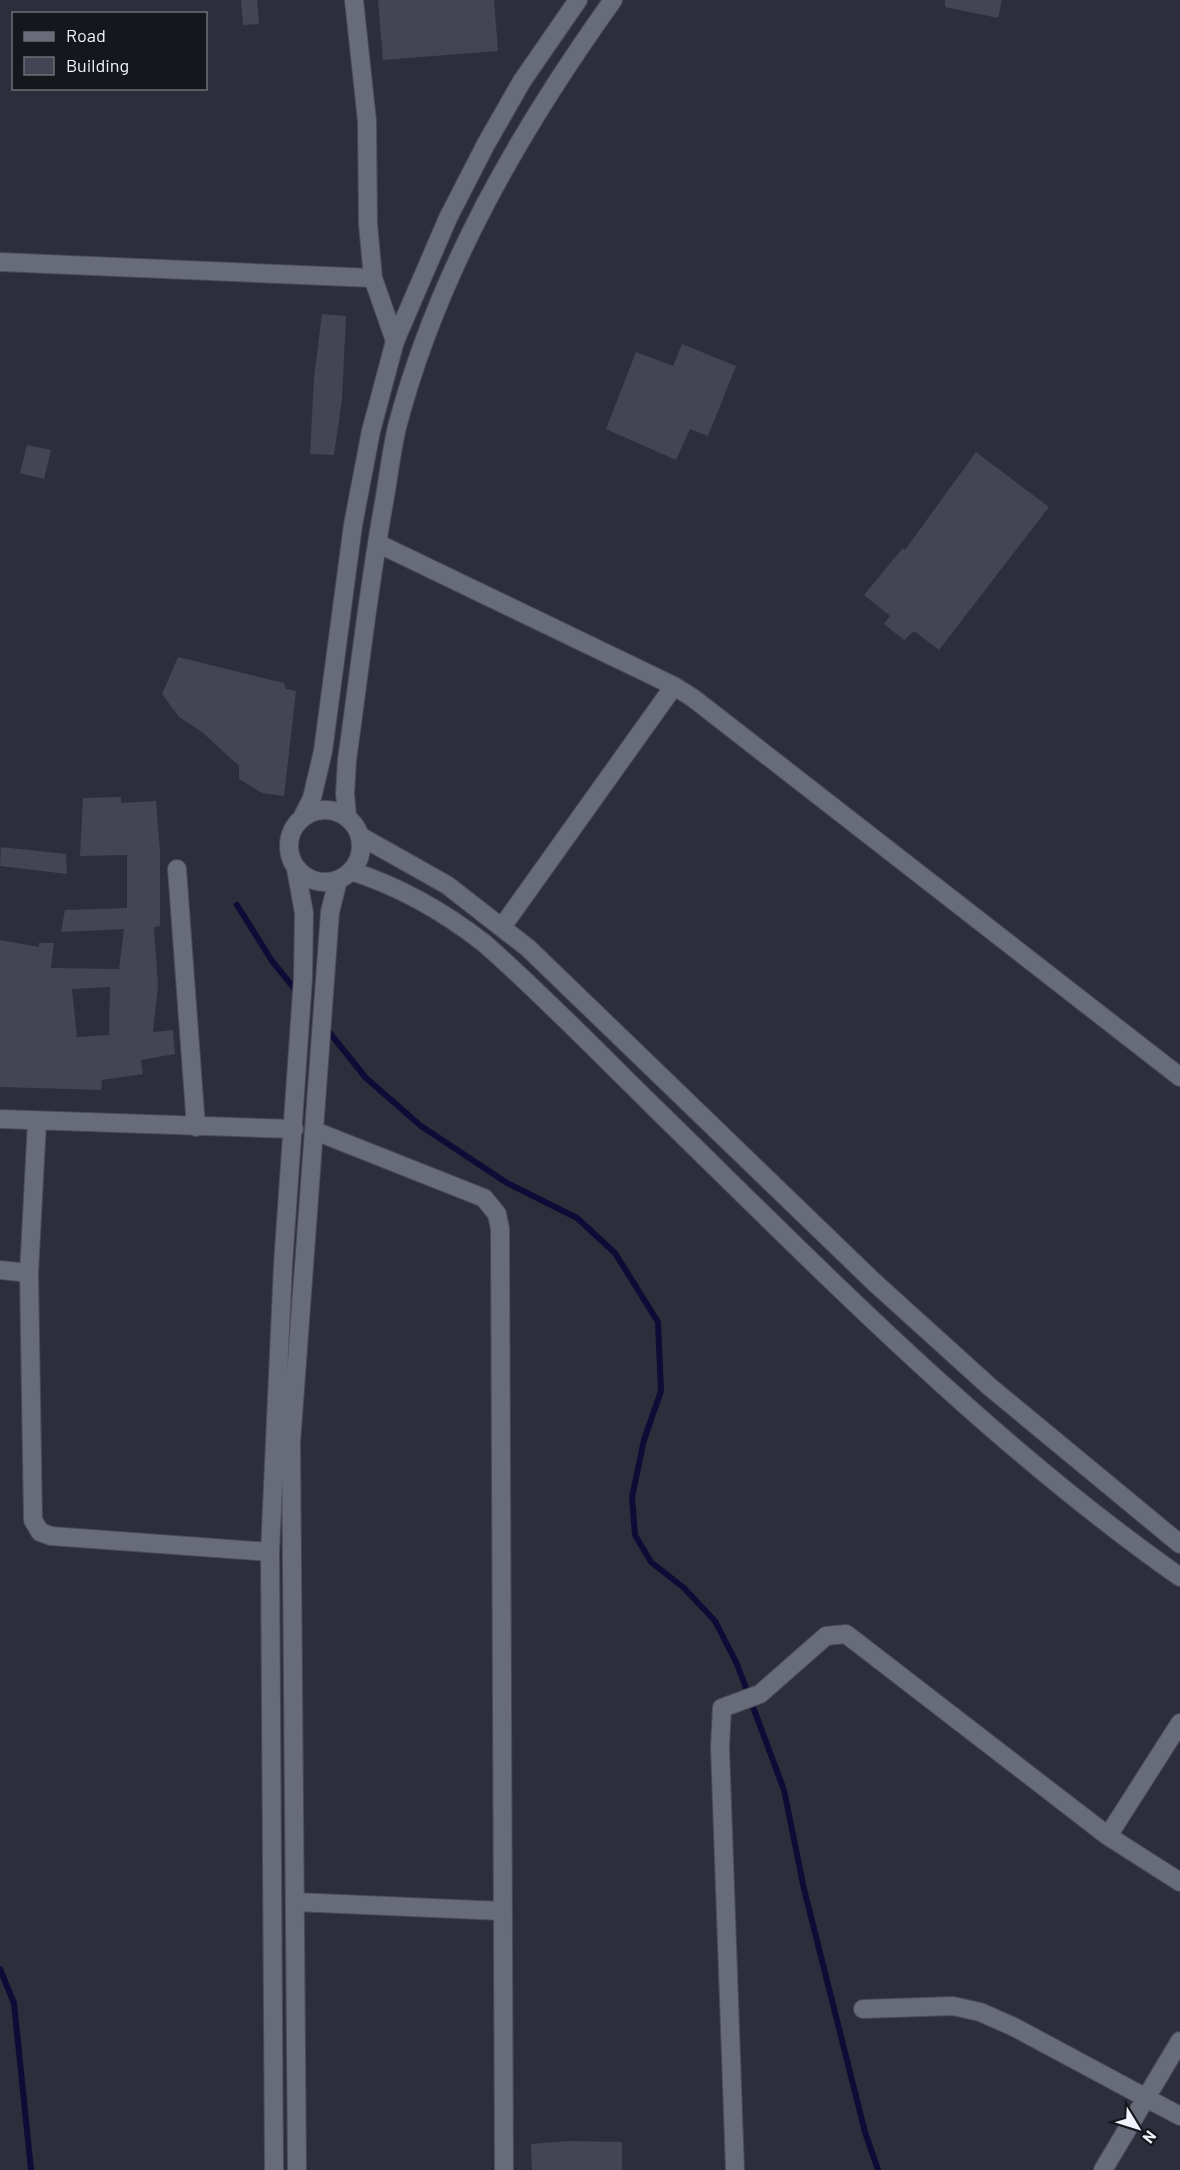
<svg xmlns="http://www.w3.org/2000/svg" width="1180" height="2170" viewBox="0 0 1180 2170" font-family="Barlow,sans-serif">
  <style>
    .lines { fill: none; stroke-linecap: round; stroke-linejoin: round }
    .stream { stroke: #0e0c36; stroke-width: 6 }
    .building { fill: #434554; fill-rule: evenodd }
    .minor-casing { stroke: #4a4b57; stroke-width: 20 }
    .secondary-casing { stroke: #4a4b57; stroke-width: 20 }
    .minor { stroke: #686b7a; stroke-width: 18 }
    .secondary { stroke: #686b7a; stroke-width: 18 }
  </style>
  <rect width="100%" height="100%" fill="#2c2e3c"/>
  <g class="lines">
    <!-- stream -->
    <path class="stream" d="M237,905L272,961L298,993
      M325,1027L366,1078L421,1126L507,1183L577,1218L615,1253L658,1322L661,1391L644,1440L632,1497L635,1535L651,1562L684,1588L715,1621L737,1664L784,1790L804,1889L865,2132L878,2170
      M0,1969L14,2003L31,2170"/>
  </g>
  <!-- building -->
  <path class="building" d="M241,0H257L259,24L243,25Z
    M378,0H494L498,51L383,60Z
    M945,0H1002L998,18L945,7Z
    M322,314L346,316L342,399L334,455L310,454L314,378Z
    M682,344L736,366L708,436L690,429L676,460L606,429L636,352L673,366Z
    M27,445L51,450L44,479L20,473Z
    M976,452L1049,507L939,650L914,631L904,640L884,624L890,616L864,595L903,548L905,550Z
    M178,657L284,683L286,689L296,691L284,796L262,793L239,779V766L202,732L179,717L162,694Z
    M121,797V803L156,801L160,851V926L154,927L158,985L153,1032L173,1030L175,1054L141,1060L143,1074L102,1080L101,1090L0,1087V940L39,947V943H54L51,968L119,969L124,929L61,932L65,910L127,908V855L80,856L83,798ZM110,987L109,1035L77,1037L72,989Z
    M1,847L66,854L67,874L0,866Z
    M570,2141L622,2142V2170H532L531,2144Z"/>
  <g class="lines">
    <defs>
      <path id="minor" d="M354,0L367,121L368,224L373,278L395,341
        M0,262L373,278
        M377,543L674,686L693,698L1180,1077
        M177,869L196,1127
        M502,927L674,686
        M0,1119L294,1129
        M37,1122L29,1273L33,1520L40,1532L51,1536L270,1552
        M315,1131L484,1198L497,1214L500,1229L504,2170
        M0,1270L29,1273
        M1108,1836L1180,1723
        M295,1902L502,1911
        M863,2009L953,2006L980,2012L1014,2027L1180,2116
        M735,2170L720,1747L722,1708L760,1694L826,1636L846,1634L1108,1836L1180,1882
        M1103,2170L1180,2041"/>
      <path id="secondary" d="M289 846a36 36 0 1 1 72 0a36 36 0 1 1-72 0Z
        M347,815L345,794L347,760C359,676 368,591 383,508C388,481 391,453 397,427C438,271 520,130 613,0
        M303,816L312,798L323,751L353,525L371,431L395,341L448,218L486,144L522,81L578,0
        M360,836L447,885L528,948L874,1282L990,1387L1180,1544
        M351,871C401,887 443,911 484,943C543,995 598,1052 654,1107C822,1271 988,1442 1180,1577
        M274,2170L270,1552L283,1265L303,978L304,913L296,869
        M297,2170L291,1443L330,912L338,880"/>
    </defs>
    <!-- minor casing -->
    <use href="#minor" class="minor-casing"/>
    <!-- secondary casing -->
    <use href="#secondary" class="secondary-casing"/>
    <!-- minor -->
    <use href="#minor" class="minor"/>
    <!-- secondary -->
    <use href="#secondary" class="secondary"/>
  </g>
  <!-- legend -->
  <rect x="12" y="12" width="195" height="78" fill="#16171d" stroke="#6e6f76" stroke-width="1.5"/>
  <rect x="24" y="32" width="30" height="9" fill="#686b7a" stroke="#6e6f76" stroke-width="1.5"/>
  <text x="66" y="42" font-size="18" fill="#f1f2fb">Road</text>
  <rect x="24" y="57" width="30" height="18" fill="#434554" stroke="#6e6f76" stroke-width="1.5"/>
  <text x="66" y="72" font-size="18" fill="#f1f2fb">Building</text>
  <!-- north arrow -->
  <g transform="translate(1138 2128) rotate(128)" stroke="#16171d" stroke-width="4.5" paint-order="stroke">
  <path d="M0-4.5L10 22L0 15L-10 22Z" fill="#f1f2fb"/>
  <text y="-9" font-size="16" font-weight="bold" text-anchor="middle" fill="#f1f2fb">N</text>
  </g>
</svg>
